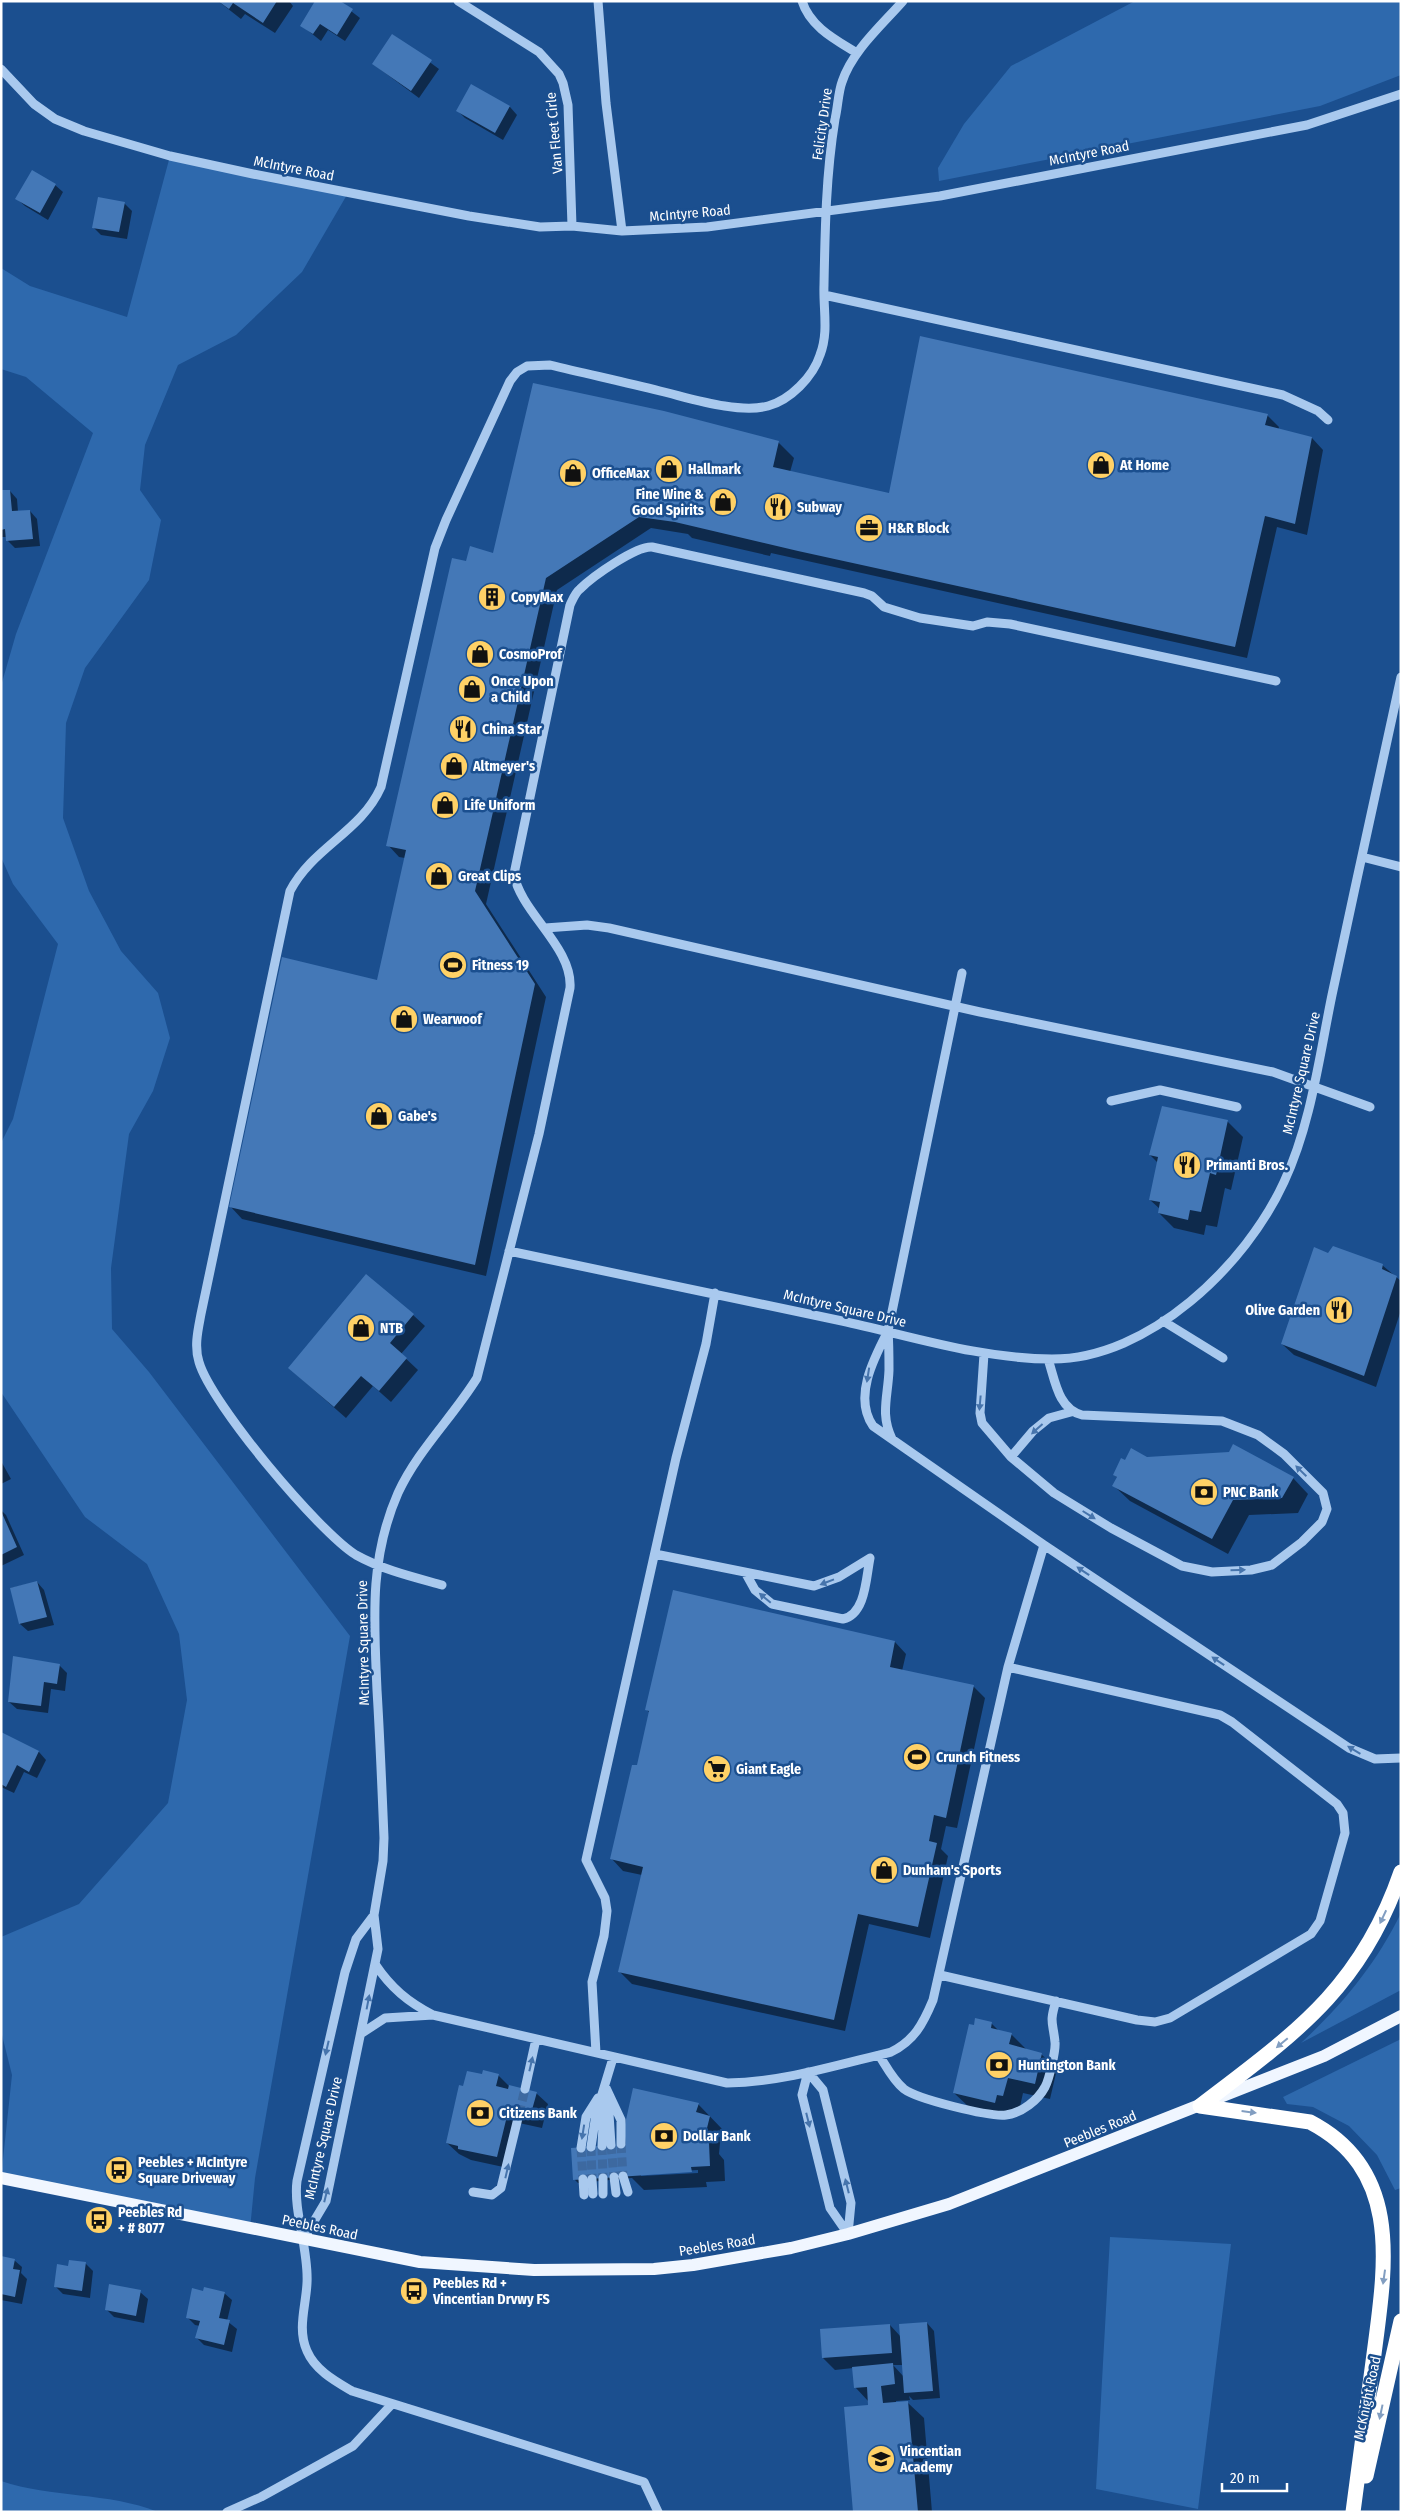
<svg xmlns="http://www.w3.org/2000/svg" width="1402" height="2513" viewBox="0 0 1402 2513" font-family="'Fira Sans Condensed',sans-serif">
  <style>
    .green { fill: #2e69ad }
    .shadow { fill: #0007; fill-rule: evenodd }
    .building { fill: #4478b7 }
    .lines { fill: none; stroke-linecap: round; stroke-linejoin: round }
    .minor-tunnel { stroke: #3d69a0; stroke-width: 9; stroke-dasharray: 9 4.5; stroke-linecap: butt }
    .minor { stroke: #a9c9ee; stroke-width: 9 }
    .major { stroke: #f0f6ff; stroke-width: 12 }
    .highway { stroke: #fff; stroke-width: 15 }
    .oneway { fill: #4674ac }
    .oneway2 { fill: #829ec1 }
    .labels { text-anchor: middle; stroke-width: 5; stroke-linejoin: round; paint-order: stroke }
    .street-label { font-size: 14px; fill: #fff; stroke: #1b4f8f }
    .poi-label { font-size: 14px; font-weight: bold; fill: #fff; stroke: #1b4f8f; text-anchor: start }
  </style>
  <rect width="100%" height="100%" fill="#1b4f8f"/>
  <!-- green -->
  <path class="green" d="M1135,1H1401V75L1320,106L939,181L938,168L964,124L1011,66Z
    M170,156L348,193L302,272L236,335L178,365L145,445L140,490L161,520L149,580L85,668L66,723L63,818L89,891L121,951L158,993L170,1038L153,1091L129,1134L111,1268L112,1329L149,1372L350,1636L255,2178L250,2229L1,2178L12,2075L1,2031V1937L79,1904L168,1803L187,1700L179,1634L147,1564L85,1517L1,1392V1143L13,1119L58,944L13,884L1,857V686L16,634L93,433L26,377L1,369V268L30,286L127,317Z
    M1401,1913V1990L1301,2043C1343,2004 1376,1964 1401,1913Z
    M1401,2039V2188L1395,2190L1377,2155L1349,2126L1313,2107L1287,2104L1283,2097Z
    M1110,2237L1231,2244L1198,2509L1096,2489Z
    M1,2481C52,2498 108,2492 158,2512H1Z"/>
  <!-- shadow -->
  <path class="shadow" d="M218,1H289L293,6L275,33L245,14L241,19Z
    M338,1L360,18L345,41L328,30L321,41L301,25Z
    M393,35L439,69L419,98L373,64Z
    M472,86L510,107L517,115L503,140L465,118L458,111Z
    M55,185L63,192L48,220L25,206L17,199Z
    M124,203L132,211L127,239L101,235L93,227Z
    M1267,415L1279,427L1278,430L1312,438L1323,450L1307,535L1277,527L1247,658L771,553L770,556L692,538L688,534L651,528L557,590L486,904L546,997L486,1276L242,1219L231,1207L378,982L405,858L399,857L388,845L467,562L494,555L778,442L794,458L790,472L890,494Z
    M10,491L17,499L18,512L30,511L37,519L40,546L15,548L8,541L7,537H1V492Z
    M1227,1121L1243,1137L1231,1190L1225,1188L1217,1227L1206,1225L1204,1235L1174,1228L1159,1213L1160,1209L1150,1200L1158,1163L1150,1155Z
    M1328,1254L1382,1265L1401,1281V1310L1376,1387L1294,1355L1282,1344Z
    M413,1315L425,1326L401,1354L418,1370L391,1402L373,1386L346,1418L289,1368Z
    M1147,1458L1293,1478L1308,1494L1298,1513L1249,1515L1228,1554L1130,1501L1114,1486L1118,1478L1114,1475L1125,1461Z
    M1,1461L11,1479L1,1484Z
    M1,1510L6,1515L24,1555L1,1566Z
    M37,1582L44,1590L54,1625L28,1631L20,1624L11,1588Z
    M895,1642L906,1654L902,1671L974,1687L985,1698L957,1828L946,1826L941,1849L948,1856L930,1938L869,1924L845,2031L632,1984L620,1972L642,1875L623,1871L612,1859L638,1766L650,1713L647,1710Z
    M59,1665L67,1673L65,1691L51,1689L48,1713L17,1709L9,1702Z
    M1,1733L39,1752L46,1760L37,1778L24,1772L14,1793L1,1787Z
    M991,2023L999,2031L1011,2034L1027,2050L1041,2054L1057,2069L1050,2099L1023,2093L1019,2111L1010,2118L970,2108L954,2093Z
    M483,2075H498L510,2087L536,2093L548,2104L542,2128L519,2123L508,2168L471,2160L459,2154L447,2143Z
    M698,2104L725,2132L722,2143H720L719,2154L724,2160L725,2181L706,2182L707,2187L644,2190L632,2178L578,2183L574,2179ZM698,2170V2173L641,2176V2173Z
    M1,2257L14,2260L22,2267L21,2273L27,2279L22,2304L1,2300Z
    M85,2263L93,2271L90,2298L63,2294L56,2287L69,2267Z
    M140,2292L148,2299L144,2323L114,2317L106,2309Z
    M204,2292L224,2293L232,2300L227,2321L237,2329L232,2352L204,2345L197,2338L200,2326L195,2325L187,2317Z
    M927,2323L934,2331L940,2398L913,2400L909,2396L910,2400L896,2401V2404L908,2403L924,2418L932,2512H855L869,2402L855,2387L853,2368L835,2370L823,2358L890,2325L901,2337ZM893,2365H904V2377Z"/>
  <!-- building -->
  <path class="building" d="M218,1H277L263,23L233,3L229,9Z
    M315,1H340L353,9L337,35L320,24L313,34L300,26Z
    M392,34L432,60L411,91L372,64Z
    M471,84L510,106L495,133L456,111Z
    M32,170L56,184L40,213L15,199Z
    M98,197L125,202L119,232L92,228Z
    M920,336L1268,414L1265,425L1312,437L1295,524L1265,516L1235,647L798,551L675,522L639,517L546,578L478,878L475,891L535,984L475,1265L229,1207L282,957L377,980L406,850L386,846L452,558L466,561L470,546L493,553L533,383L664,411L779,441L773,467L889,493Z
    M1,490H10L12,511L30,510L33,539L6,541L5,529L1,530Z
    M1162,1106L1228,1120L1216,1175L1210,1173L1201,1212L1190,1210L1188,1220L1158,1213L1160,1202L1149,1200L1158,1157L1149,1155Z
    M1333,1246L1383,1264L1382,1269L1397,1276L1364,1376L1281,1344L1314,1247L1328,1253Z
    M366,1274L414,1314L390,1343L407,1358L379,1391L361,1376L334,1407L288,1368Z
    M1233,1444L1294,1477L1282,1498L1233,1500L1212,1539L1112,1486L1117,1477L1113,1475L1121,1458L1125,1460L1131,1448L1147,1457L1229,1452Z
    M1,1511L17,1547L1,1555Z
    M37,1581L47,1617L19,1624L10,1588Z
    M673,1590L895,1641L890,1667L974,1685L946,1818L934,1815L929,1841L937,1843L918,1927L858,1914L834,2020L618,1972L643,1867L610,1859L632,1765H637L649,1711L645,1710Z
    M13,1656L60,1664L57,1684L44,1682L41,1706L8,1702Z
    M1,1732L39,1751L29,1772L17,1765L6,1787L1,1784Z
    M975,2018L992,2022L991,2028L1012,2033L1009,2044L1042,2053L1035,2084L1008,2078L1003,2096L997,2095L995,2103L953,2093L969,2024L974,2025Z
    M483,2070L499,2074L496,2086L508,2089L509,2085L537,2092L530,2117L508,2112L497,2157L458,2149V2146L446,2143L459,2085L463,2086L467,2071L482,2074Z
    M633,2088L699,2103L696,2112L710,2116L707,2128H705L703,2143H709L710,2166L691,2167L692,2172L573,2180L571,2148L626,2144L624,2129Z
    M1,2256L15,2259L13,2269L20,2270L15,2297L1,2294Z
    M69,2260L86,2262L82,2291L54,2287L57,2264L68,2266Z
    M109,2284L141,2290L136,2316L105,2310Z
    M204,2287L225,2292L219,2318L230,2320L224,2345L195,2338L200,2321L186,2318L192,2288L203,2291Z
    M927,2322L933,2391L904,2393L899,2324Z
    M890,2324L892,2353L822,2358L820,2329Z
    M893,2363L895,2384L881,2386L883,2403L908,2401L918,2512H853L844,2407L868,2405L867,2387L854,2388L852,2367Z"/>
  <g class="lines">
    <!-- minor-tunnel -->
    <path class="minor-tunnel" d="M519,2114L525,2089
      M621,2144L623,2176
      M611,2145L614,2177
      M602,2146L603,2178
      M591,2147L592,2179
      M581,2148L583,2179"/>
    <!-- minor -->
    <path class="minor" d="M458,1L539,52L559,74L563,83L568,105L572,226
      M598,1L606,103L622,231
      M802,1C810,27 836,40 857,53
      M1,69L34,104L55,119L84,131L170,156L253,174L469,216L540,227L572,226L622,231L707,227L940,196L1307,125L1401,94
      M824,295L1283,395L1318,411L1328,420
      M1362,857L1401,867
      M545,928L587,925L609,928L980,1012L1273,1072L1370,1107
      M1111,1101L1160,1090L1237,1107
      M509,1251C620,1274 731,1297 842,1321C911,1336 981,1359 1052,1359C1149,1359 1246,1265 1284,1182C1311,1124 1319,1058 1332,995C1355,889 1377,783 1401,677
      M1163,1321L1223,1358
      M888,1331C874,1358 853,1397 873,1426L1044,1545L1349,1748L1375,1759L1401,1758
      M984,1354L980,1413L982,1423L1011,1457L1054,1493L1111,1528L1182,1566L1212,1572L1251,1570L1272,1565L1302,1542L1322,1522L1327,1509L1323,1493L1284,1454L1258,1435L1222,1421L1082,1415C1058,1409 1055,1380 1048,1359
      M892,1439C880,1414 888,1397 889,1370C889,1357 889,1344 888,1331L962,973
      M1011,1457L1033,1431L1049,1418L1071,1412
      M655,1554L814,1586L839,1577L870,1558
      M745,1572L755,1590L772,1604L843,1619C866,1614 866,1577 870,1558
      M442,1585C413,1577 383,1570 356,1555C319,1532 211,1404 199,1362C194,1346 198,1330 201,1314L290,891C313,847 361,832 381,787L435,548L446,520L510,381L517,372L527,366L550,365C587,374 624,382 660,391C690,398 738,414 768,406C790,400 813,377 820,355C829,332 823,309 824,285C825,229 826,174 835,119C838,107 838,93 842,82C852,51 882,25 903,1
      M374,1915L356,1939L345,1972L297,2181C293,2211 309,2250 307,2283C306,2306 297,2329 307,2351C315,2370 335,2381 352,2391L644,2482L658,2512
      M375,1964C391,1988 408,2002 433,2015
      M940,1975L1137,2020L1155,2022L1170,2018L1311,1934L1320,1921L1345,1833L1343,1813L1337,1804L1232,1722L1220,1715L1008,1667
      M362,2033L385,2018L433,2015L727,2083C783,2082 837,2065 891,2052C914,2041 923,2024 933,2000L1008,1667L1044,1545
      M596,2053L592,1982L604,1936L607,1911L605,1898L586,1860L676,1458L706,1344L715,1293
      M879,2055C886,2066 893,2080 904,2089C917,2099 989,2117 1006,2115C1022,2113 1038,2100 1045,2087C1049,2080 1056,2050 1055,2042C1053,2022 1049,2023 1056,2001
      M808,2072L802,2095L830,2208L848,2234
      M808,2072L823,2090L851,2203L848,2234
      M606,2088L621,2120V2144
      M525,2089L536,2039
      M608,2098L611,2145
      M602,2146L604,2103
      M591,2147L596,2114L613,2058
      M581,2148L586,2117L598,2098
      M623,2176L628,2192
      M614,2177L616,2193
      M583,2179L584,2195
      M592,2179L593,2194
      M473,2192L492,2195L501,2188L519,2114
      M603,2194V2178
      M304,2238L326,2201L378,1949L374,1915L383,1861L384,1838C382,1789 380,1739 377,1690C374,1620 369,1559 398,1493C418,1450 452,1418 477,1378L539,1134L570,988C573,947 520,912 514,874L570,605C573,599 575,593 580,589C593,576 636,546 652,547L864,593L872,596L884,607L920,618L973,626L987,622L1010,624L1276,681
      M227,2512L261,2497L353,2446L392,2404"/>
    <!-- major -->
    <path class="major" d="M1,2178L420,2262L534,2270L654,2269L693,2265L791,2248L848,2234L949,2204L1324,2056L1401,2016"/>
    <!-- highway -->
    <path class="highway" d="M1200,2106L1310,2122C1402,2170 1386,2263 1374,2354C1367,2407 1360,2459 1353,2512
      M1200,2106C1294,2034 1361,1989 1401,1872
      M1366,2476L1401,2321"/>
  </g>
  <!-- one-way arrows -->
  <defs><path id="oneway-solid" d="M-6-.8H1V-3.2L6.5 0L1 3.2V.8H-6Z" transform="scale(1.25)"/></defs>
  <g class="oneway">
    <use href="#oneway-solid" transform="translate(868 1375) rotate(99)"/>
    <use href="#oneway-solid" transform="translate(980 1403) rotate(95)"/>
    <use href="#oneway-solid" transform="translate(1037 1429) rotate(138)"/>
    <use href="#oneway-solid" transform="translate(1301 1471) rotate(-136)"/>
    <use href="#oneway-solid" transform="translate(1089 1515) rotate(32)"/>
    <use href="#oneway-solid" transform="translate(1238 1570) rotate(-2)"/>
    <use href="#oneway-solid" transform="translate(1083 1571) rotate(-146)"/>
    <use href="#oneway-solid" transform="translate(827 1582) rotate(159)"/>
    <use href="#oneway-solid" transform="translate(765 1598) rotate(-140)"/>
    <use href="#oneway-solid" transform="translate(1218 1661) rotate(-146)"/>
    <use href="#oneway-solid" transform="translate(1354 1750) rotate(-149)"/>
    <use href="#oneway-solid" transform="translate(368 2002) rotate(-79)"/>
    <use href="#oneway-solid" transform="translate(327 2048) rotate(103)"/>
    <use href="#oneway-solid" transform="translate(531 2064) rotate(-77)"/>
    <use href="#oneway-solid" transform="translate(808 2120) rotate(76)"/>
    <use href="#oneway-solid" transform="translate(583 2132) rotate(99)"/>
    <use href="#oneway-solid" transform="translate(507 2171) rotate(-77)"/>
    <use href="#oneway-solid" transform="translate(847 2186) rotate(-104)"/>
    <use href="#oneway-solid" transform="translate(326 2195) rotate(-76)"/>
  </g>
  <g class="oneway2">
    <use href="#oneway-solid" transform="translate(1383 1917) rotate(115)"/>
    <use href="#oneway-solid" transform="translate(1282 2043) rotate(140)"/>
    <use href="#oneway-solid" transform="translate(1249 2112) rotate(7)"/>
    <use href="#oneway-solid" transform="translate(1384 2277) rotate(98)"/>
    <use href="#oneway-solid" transform="translate(1381 2412) rotate(102)"/>
  </g>
  <!-- icons -->
  <defs>
    <symbol id="shop-disc" viewBox="-11 -11 22 22"><circle r="9.5" fill="#ffd166" stroke="#1b4f8f"/><path d="M-5-2.5h2.3a2.7 3.5 0 0 1 5.4 0H5L5.5 6h-11ZM-1.5-2.5h3a1.5 2.3 0 0 0-3 0Z" fill="#111"/></symbol>
    <symbol id="restaurant-disc" viewBox="-11 -11 22 22"><circle r="9.5" fill="#ffd166" stroke="#1b4f8f"/><path d="M-5-6h1v4h1v-4h1v4h1v-4h1v5L-1.5 .5V6h-2V.5L-5-1ZM5-6V6H3V1.5H1.5Q1.5-4 5-6Z" fill="#111"/></symbol>
    <symbol id="office-disc" viewBox="-11 -11 22 22"><circle r="9.5" fill="#ffd166" stroke="#1b4f8f"/><path d="M-6-3h4V-5.5h4V-3h4V5H-6ZM-1-4.5V-3h2v-1.5ZM-6 0V1H6V0Z" fill="#111"/></symbol>
    <symbol id="building-disc" viewBox="-11 -11 22 22"><circle r="9.5" fill="#ffd166" stroke="#1b4f8f"/><path d="M-4-6H4V6H1V3H-1V6H-4ZM-2.5-4.3h1.7v1.8h-1.7ZM.8-4.3h1.7v1.8H.8ZM-2.5-1h1.7V.8h-1.7ZM.8-1h1.7V.8H.8Z" fill="#111"/></symbol>
    <symbol id="stadium-disc" viewBox="-11 -11 22 22"><circle r="9.5" fill="#ffd166" stroke="#1b4f8f"/><path d="M0-5a6.5 5 0 1 0 0 10a6.5 5 0 1 0 0-10ZM-3.5-1.8h7v3.6h-7Z" fill="#111"/></symbol>
    <symbol id="bank-disc" viewBox="-11 -11 22 22"><circle r="9.5" fill="#ffd166" stroke="#1b4f8f"/><path d="M-6-4H6V4H-6ZM0-2.3a2.3 2.3 0 1 0 0 4.6a2.3 2.3 0 1 0 0-4.6Z" fill="#111"/></symbol>
    <symbol id="supermarket-disc" viewBox="-11 -11 22 22"><circle r="9.5" fill="#ffd166" stroke="#1b4f8f"/><path d="M-6-5.5h2.5l.6 2H6L4.5 2H-2.5L-4.4-4H-6ZM-1.5 3.2a1.3 1.3 0 1 0 .1 0ZM3 3.2a1.3 1.3 0 1 0 .1 0Z" fill="#111"/></symbol>
    <symbol id="bus-disc" viewBox="-11 -11 22 22"><circle r="9.5" fill="#ffd166" stroke="#1b4f8f"/><path d="M-5-6H5V4H4V6H2V4H-2V6H-4V4H-5ZM-3.5-4V0h7V-4ZM-3.5 1.2v1.5H-2V1.2ZM2 1.2v1.5H3.5V1.2Z" fill="#111"/></symbol>
    <symbol id="school-disc" viewBox="-11 -11 22 22"><circle r="9.5" fill="#ffd166" stroke="#1b4f8f"/><path d="M0-5L7-2L0 1L-7-2ZM-4 1L0 2.5L4 1V4Q0 6-4 4Z" fill="#111"/></symbol>
  </defs>
  <g fill-rule="evenodd">
    <use href="#shop-disc" x="1085" y="449" width="32" height="32"/>
    <use href="#shop-disc" x="653" y="453" width="32" height="32"/>
    <use href="#shop-disc" x="557" y="457" width="32" height="32"/>
    <use href="#shop-disc" x="707" y="486" width="32" height="32"/>
    <use href="#restaurant-disc" x="762" y="491" width="32" height="32"/>
    <use href="#office-disc" x="853" y="512" width="32" height="32"/>
    <use href="#building-disc" x="476" y="581" width="32" height="32"/>
    <use href="#shop-disc" x="464" y="638" width="32" height="32"/>
    <use href="#shop-disc" x="456" y="673" width="32" height="32"/>
    <use href="#restaurant-disc" x="447" y="713" width="32" height="32"/>
    <use href="#shop-disc" x="438" y="750" width="32" height="32"/>
    <use href="#shop-disc" x="429" y="789" width="32" height="32"/>
    <use href="#shop-disc" x="423" y="860" width="32" height="32"/>
    <use href="#stadium-disc" x="437" y="949" width="32" height="32"/>
    <use href="#shop-disc" x="388" y="1003" width="32" height="32"/>
    <use href="#shop-disc" x="363" y="1100" width="32" height="32"/>
    <use href="#restaurant-disc" x="1171" y="1149" width="32" height="32"/>
    <use href="#restaurant-disc" x="1323" y="1294" width="32" height="32"/>
    <use href="#shop-disc" x="345" y="1312" width="32" height="32"/>
    <use href="#bank-disc" x="1188" y="1476" width="32" height="32"/>
    <use href="#stadium-disc" x="901" y="1741" width="32" height="32"/>
    <use href="#supermarket-disc" x="701" y="1753" width="32" height="32"/>
    <use href="#shop-disc" x="868" y="1854" width="32" height="32"/>
    <use href="#bank-disc" x="983" y="2049" width="32" height="32"/>
    <use href="#bank-disc" x="464" y="2097" width="32" height="32"/>
    <use href="#bank-disc" x="648" y="2120" width="32" height="32"/>
    <use href="#bus-disc" x="103" y="2154" width="32" height="32"/>
    <use href="#bus-disc" x="83" y="2204" width="32" height="32"/>
    <use href="#bus-disc" x="398" y="2275" width="32" height="32"/>
    <use href="#school-disc" x="865" y="2443" width="32" height="32"/>
  </g>
  <g class="labels">
    <!-- street labels -->
    <g class="street-label">
      <text transform="translate(822 124) rotate(-82)" y="5">Felicity Drive</text>
      <text transform="translate(554 133) rotate(-95)" y="5">Van Fleet Cirle</text>
      <text transform="translate(1089 153) rotate(-11)" y="5">McIntyre Road</text>
      <text transform="translate(294 168) rotate(11)" y="5">McIntyre Road</text>
      <text transform="translate(690 213) rotate(-5)" y="5">McIntyre Road</text>
      <text transform="translate(1301 1073) rotate(-77)" y="5">McIntyre Square Drive</text>
      <text transform="translate(845 1308) rotate(13)" y="5">McIntyre Square Drive</text>
      <text transform="translate(363 1643) rotate(-91)" y="5">McIntyre Square Drive</text>
      <text transform="translate(1100 2129) rotate(-22)" y="5">Peebles Road</text>
      <text transform="translate(323 2138) rotate(-77)" y="5">McIntyre Square Drive</text>
      <text transform="translate(320 2227) rotate(12)" y="5">Peebles Road</text>
      <text transform="translate(717 2245) rotate(-9)" y="5">Peebles Road</text>
      <text transform="translate(1367 2398) rotate(-78)" y="5">McKnight Road</text>
    </g>
    <!-- poi labels -->
    <g class="poi-label">
      <text x="1120" y="470">At Home</text>
      <text x="688" y="474">Hallmark</text>
      <text x="592" y="478">OfficeMax</text>
      <text x="704" y="499" text-anchor="end">Fine Wine &amp;<tspan x="704" dy="16">Good Spirits</tspan></text>
      <text x="797" y="512">Subway</text>
      <text x="888" y="533">H&amp;R Block</text>
      <text x="511" y="602">CopyMax</text>
      <text x="499" y="659">CosmoProf</text>
      <text x="491" y="686">Once Upon<tspan x="491" dy="16">a Child</tspan></text>
      <text x="482" y="734">China Star</text>
      <text x="473" y="771">Altmeyer's</text>
      <text x="464" y="810">Life Uniform</text>
      <text x="458" y="881">Great Clips</text>
      <text x="472" y="970">Fitness 19</text>
      <text x="423" y="1024">Wearwoof</text>
      <text x="398" y="1121">Gabe's</text>
      <text x="1206" y="1170">Primanti Bros.</text>
      <text x="1320" y="1315" text-anchor="end">Olive Garden</text>
      <text x="380" y="1333">NTB</text>
      <text x="1223" y="1497">PNC Bank</text>
      <text x="936" y="1762">Crunch Fitness</text>
      <text x="736" y="1774">Giant Eagle</text>
      <text x="903" y="1875">Dunham's Sports</text>
      <text x="1018" y="2070">Huntington Bank</text>
      <text x="499" y="2118">Citizens Bank</text>
      <text x="683" y="2141">Dollar Bank</text>
      <text x="138" y="2167">Peebles + McIntyre<tspan x="138" dy="16">Square Driveway</tspan></text>
      <text x="118" y="2217">Peebles Rd<tspan x="118" dy="16">+ # 8077</tspan></text>
      <text x="433" y="2288">Peebles Rd +<tspan x="433" dy="16">Vincentian Drvwy FS</tspan></text>
      <text x="900" y="2456">Vincentian<tspan x="900" dy="16">Academy</tspan></text>
    </g>
  </g>
  <!-- border -->
  <rect width="1402" height="2513" fill="none" stroke="#ffffff" stroke-width="5"/>
  <!-- scale -->
  <path d="M1222 2483v8h65v-8" fill="none" stroke="#ffffff" stroke-width="2.5"/>
  <text x="1230" y="2483" font-size="15" fill="#ffffff" stroke="#1b4f8f" stroke-width="4" paint-order="stroke">20 m</text>
</svg>
